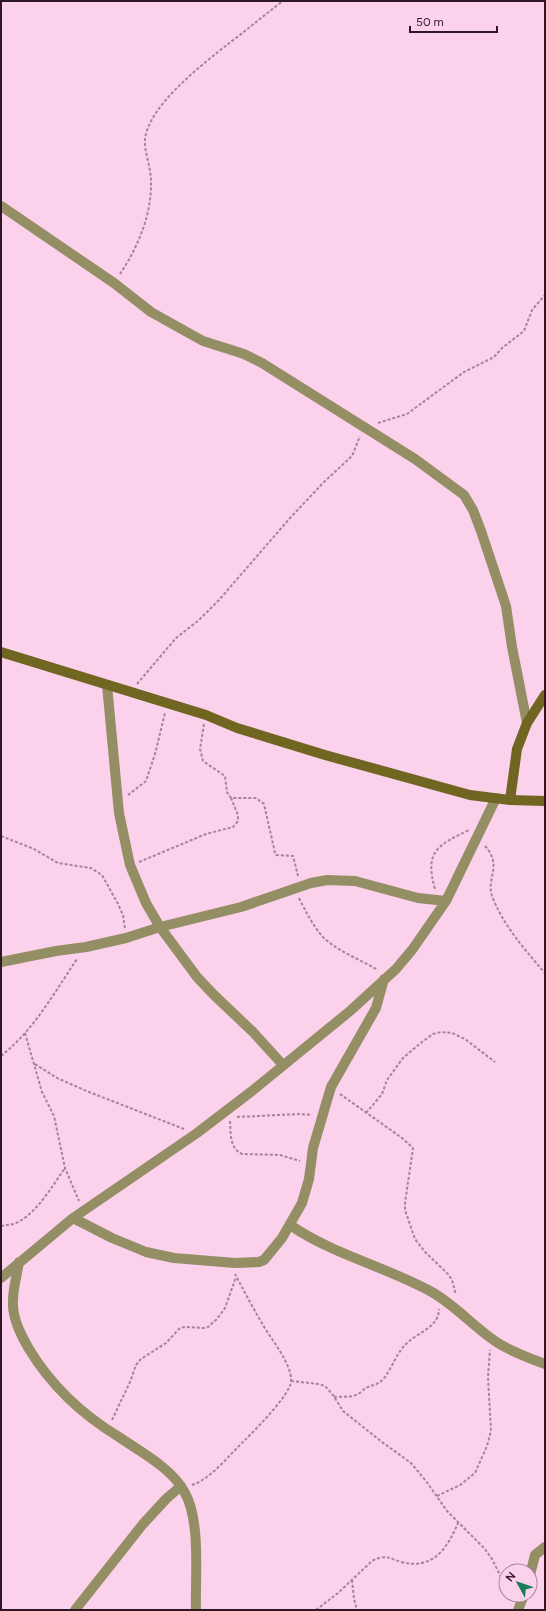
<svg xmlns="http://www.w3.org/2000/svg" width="546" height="1611" viewBox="0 0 546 1611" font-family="Figtree,sans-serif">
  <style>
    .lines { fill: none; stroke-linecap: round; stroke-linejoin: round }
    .path { stroke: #a68399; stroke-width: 2; stroke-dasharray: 3 2; stroke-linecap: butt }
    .street { stroke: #948e64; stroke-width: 10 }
    .secondary { stroke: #706621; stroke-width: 10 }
  </style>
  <rect width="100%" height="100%" fill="#fbd1eb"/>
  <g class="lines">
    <!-- path -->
    <path class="path" d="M120,274C138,247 152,214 151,181C151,167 144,152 145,139C149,105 203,64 228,44C247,30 264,15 283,1
      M378,423L407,414L464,372L494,357L502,348L524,331L532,310L545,295
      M137,684L176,638L199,620L219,600L290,518L324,482L352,456L360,436
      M204,724L200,749L203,761L225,776L227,792L231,798H256L264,804L275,853L276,855L293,856L298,876
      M128,795L146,781L155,754L165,713
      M1,836L34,849L58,863L91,868L102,875L118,904L123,915L125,929
      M485,846C503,866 486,878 492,896C503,925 525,950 545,973
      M139,862L206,834L233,827L238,821V815L231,798
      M435,889C424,851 438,845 469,830
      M299,898C306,912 312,924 322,936C335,950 361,960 378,970
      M25,1033L42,1092L54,1116L65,1168L79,1201
      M1,1056C34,1030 54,993 77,959
      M35,1064L57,1078L89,1092L184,1129
      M340,1094L402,1138L413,1148L405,1203V1210L415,1239L425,1252L448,1274L452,1280L456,1295
      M366,1113L382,1094L387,1080L403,1058L422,1042L433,1034L441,1032L452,1033L465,1039L495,1062
      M237,1117L300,1114L312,1115
      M230,1121C231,1133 229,1148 242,1154L280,1155L300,1161
      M1,1226C5,1225 9,1225 13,1224C35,1217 52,1186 65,1168
      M291,1381L319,1384L325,1386L333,1395L343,1411L382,1442L411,1463L426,1481L447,1511L484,1548L492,1559L506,1587
      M334,1397C341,1396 352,1398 358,1394C362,1392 364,1388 368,1387C372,1385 376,1385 380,1382C389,1376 395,1355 405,1345C417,1332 439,1328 439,1309
      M112,1420L130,1382L136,1365L141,1359L166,1343L180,1328L185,1327L204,1328L208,1327L217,1319L225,1308L236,1277
      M192,1485C211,1479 230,1454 245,1440C255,1430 291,1394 291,1381C292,1364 271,1339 263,1325C253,1308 244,1291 235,1274
      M437,1496L460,1485L475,1473L487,1446L491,1431L488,1377L490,1350
      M352,1580L354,1599L357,1610
      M316,1610L338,1593L372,1561C386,1554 388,1558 401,1562C433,1570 447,1549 458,1523"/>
    <!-- street -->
    <path class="street" d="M1,206L114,283L151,312L203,341L244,354L262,363L415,459L464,495L473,510L481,531L506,606L512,647L527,723
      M107,685L119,813L130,865L146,903L160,927L197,977L214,995L253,1032L283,1065
      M1,962L56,951L86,947L126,938L160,927L241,907L311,883L327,880L355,881L418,898L446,901
      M73,1218L112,1238L146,1252L174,1258L235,1263L259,1262L264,1260L282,1238L302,1203L309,1179L313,1148L331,1087L376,1008L384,979
      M290,1225C334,1255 384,1266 430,1291C456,1305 474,1328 498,1343C512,1352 529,1358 545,1364
      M19,1262C17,1275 13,1288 13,1301C12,1318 21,1335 29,1349C52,1387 81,1414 119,1437C141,1452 173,1469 185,1493C201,1522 195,1577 196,1610
      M1,1278L73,1218L197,1133L252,1091L350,1011L396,969L412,950L446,901L496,798
      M530,1575L535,1555L545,1547
      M75,1610L143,1524L167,1498L181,1486
      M518,1610L524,1595"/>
    <!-- secondary -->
    <path class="secondary" d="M1,652L206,715L237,728L325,755L470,795L510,800L545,801
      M510,800L517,749L527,723L545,695"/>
  </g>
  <!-- border -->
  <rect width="546" height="1611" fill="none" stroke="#2f1627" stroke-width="4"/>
  <!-- north arrow -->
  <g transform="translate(518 1583) rotate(310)"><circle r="19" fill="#fbd1eb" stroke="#a9869d"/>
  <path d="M0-3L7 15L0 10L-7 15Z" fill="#187c55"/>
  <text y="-6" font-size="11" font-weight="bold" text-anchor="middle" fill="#2f1627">N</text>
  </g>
  <!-- scale -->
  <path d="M410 26v6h87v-6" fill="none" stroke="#2f1627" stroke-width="2"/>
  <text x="416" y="26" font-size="12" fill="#2f1627" stroke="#fbd1eb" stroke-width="3" paint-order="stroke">50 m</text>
</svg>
